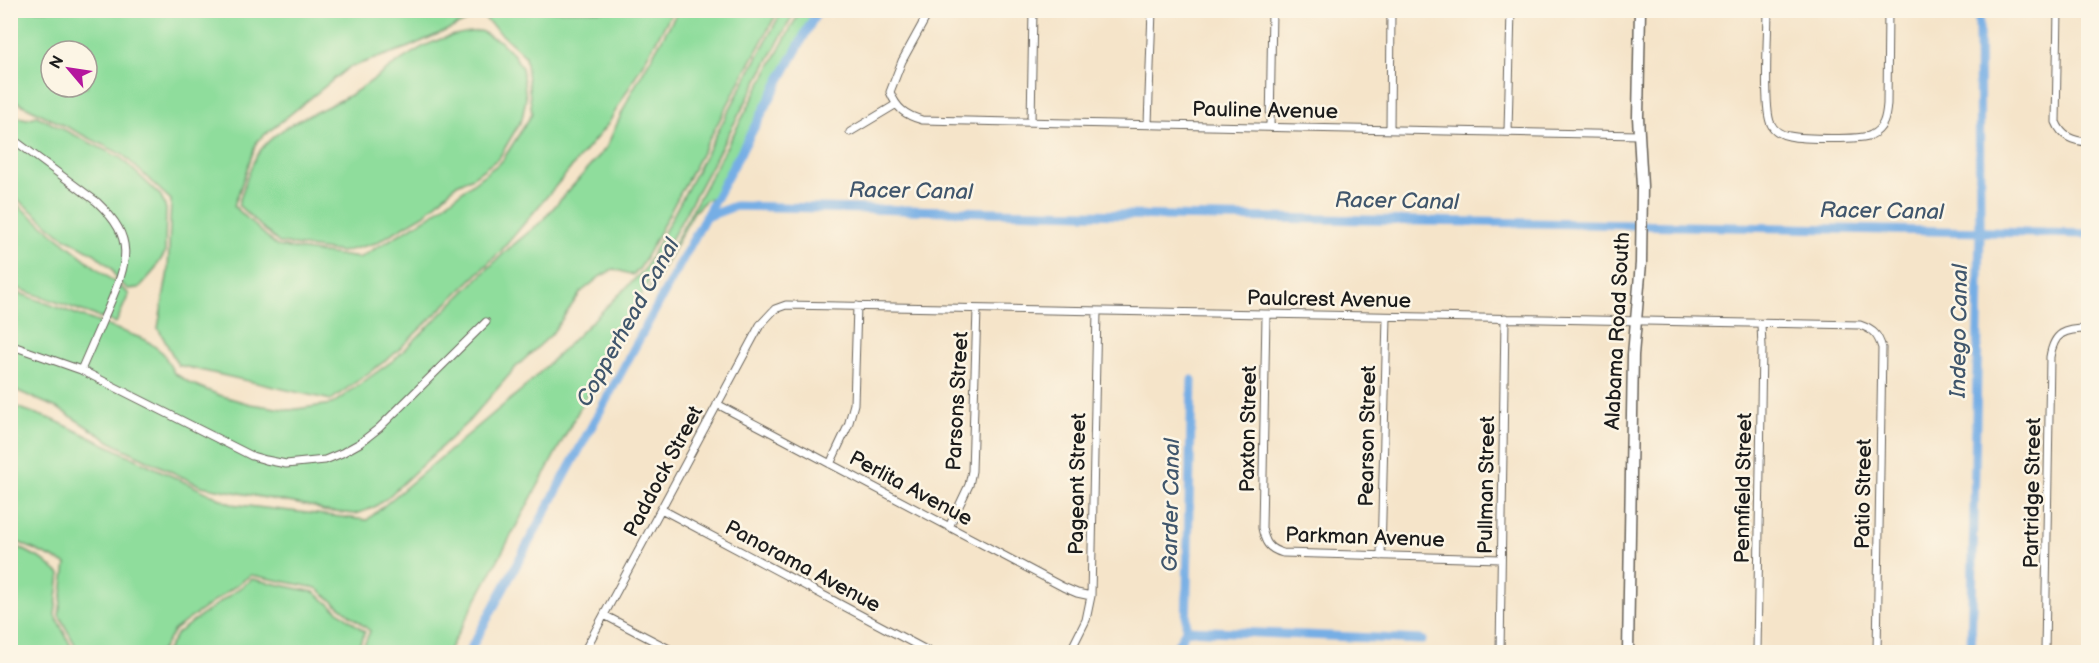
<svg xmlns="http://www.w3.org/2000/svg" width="2099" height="663" viewBox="0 0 2099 663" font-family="'Balsamiq Sans',sans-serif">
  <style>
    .green { fill: #8fdd9c; stroke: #567c5c; stroke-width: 1.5; fill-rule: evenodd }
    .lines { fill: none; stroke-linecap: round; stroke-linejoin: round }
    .canal { stroke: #76aee5; stroke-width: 9 }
    .street-casing { stroke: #686259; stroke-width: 9 }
    .secondary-casing { stroke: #686259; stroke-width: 13 }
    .street { stroke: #fff; stroke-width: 7 }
    .secondary { stroke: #fff; stroke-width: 10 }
    .labels { text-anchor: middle; stroke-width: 5; stroke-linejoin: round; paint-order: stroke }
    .street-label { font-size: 21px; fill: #1c1c1c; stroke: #fcf5e5 }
    .water-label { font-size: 22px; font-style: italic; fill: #40566c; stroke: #fcf5e5 }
  </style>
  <rect width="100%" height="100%" fill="#fcf5e5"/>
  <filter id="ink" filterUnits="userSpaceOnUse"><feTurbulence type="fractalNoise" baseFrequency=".0167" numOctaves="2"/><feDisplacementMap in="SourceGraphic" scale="12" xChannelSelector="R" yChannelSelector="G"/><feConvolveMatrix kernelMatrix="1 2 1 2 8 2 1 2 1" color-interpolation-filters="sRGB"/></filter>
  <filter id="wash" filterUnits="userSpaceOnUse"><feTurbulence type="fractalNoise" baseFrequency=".008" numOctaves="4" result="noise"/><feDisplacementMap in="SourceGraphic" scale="24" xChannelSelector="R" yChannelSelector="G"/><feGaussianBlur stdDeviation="1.35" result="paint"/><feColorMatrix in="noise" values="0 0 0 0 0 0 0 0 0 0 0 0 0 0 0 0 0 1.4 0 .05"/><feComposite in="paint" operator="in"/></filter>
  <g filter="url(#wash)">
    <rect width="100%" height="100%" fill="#f5e4c9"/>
    <!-- green -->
    <path class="green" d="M10,11L11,10L673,11L608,124L501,251L392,356L331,400L178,365L158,328L168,271L171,200L123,155L11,99ZM481,15L525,56L532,114L502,161L427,218L359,258L277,246L234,206L257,141L348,68L409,47ZM51,51H87V87H51Z
      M678,11H778L640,268L633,275L614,269L601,276L581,292L551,335L517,366L469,421L387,498L373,508L355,514L323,511L315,507L201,486L114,444L59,409L11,388V290L146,340L163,353L174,373L190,383L219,395L250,404L290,410L332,404L395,359L507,250L541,222L606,148L631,93Z
      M782,11H795L448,652H361L370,631L316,588L251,575L174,630L161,652H79L59,615L66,564L11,539V405L56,421L231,504L367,520L526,386L644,270Z
      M800,11H820L717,197L706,200L694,212L649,294L648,292Z
      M480,31L500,41L514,55L522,68L526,98L522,119L499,158L473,177L457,184L424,215L376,243L342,252L279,243L238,205C245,186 250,161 264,146C287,120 321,112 350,95C396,67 422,35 480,31Z
      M10,115L27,119L37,116L121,158L161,196L166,209L165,253L153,272L139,288L128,289L117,280L112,269L95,254L62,236L11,194Z
      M10,199L129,294L116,323L11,286Z
      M11,543L43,560L60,574L55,615L74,652H11Z
      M252,579L314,592L365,632L356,652H166L177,633Z"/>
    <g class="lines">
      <!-- canal -->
      <path class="canal" d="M706,217L735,206L1169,216L2088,234
        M1186,630L1422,640
        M469,652L818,10
        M1174,652L1186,630L1192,380
        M1971,652L1980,232L1979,10"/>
    </g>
  </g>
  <g filter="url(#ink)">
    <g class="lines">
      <defs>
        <path id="street" d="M930,10L902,61L890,92C897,109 905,115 922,120L1639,135
          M1768,10C1768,31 1763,110 1771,124C1774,131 1782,135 1789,136C1802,139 1862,140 1871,135C1884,129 1886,117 1887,104L1888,10
          M2058,10L2056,122C2062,137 2073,141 2088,142
          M1031,122L1033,10
          M1148,124L1152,10
          M1270,127L1272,10
          M1390,129L1391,10
          M1508,131L1511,10
          M850,132L895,105
          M10,137L97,202C136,239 128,261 109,306C100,327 90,349 81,370
          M1266,315L1262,528C1265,542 1268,549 1283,553L1501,559
          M10,345L81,370L252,456L266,460L286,464L325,460L342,453L360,443L379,428L486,322
          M717,404L1063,587L1077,593L1091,596
          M830,464L848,426L854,404L857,306
          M661,509L930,652
          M949,527L969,485L972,471L977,309
          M1381,556L1387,317
          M604,615L675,652
          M584,652L760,325L775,309L786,305L1860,325C1874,330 1878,335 1882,348L1877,652
          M1070,652L1086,620L1091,596L1097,311
          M1500,652L1505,318
          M1757,652L1762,347L1761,324
          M2045,652L2050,357C2054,332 2065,329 2088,329"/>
        <path id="secondary" d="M1628,652L1633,355L1641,263L1642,186L1638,117L1640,10"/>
      </defs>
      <!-- street casing -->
      <use href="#street" class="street-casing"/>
      <!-- secondary casing -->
      <use href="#secondary" class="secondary-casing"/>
      <!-- street -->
      <use href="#street" class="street"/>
      <!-- secondary -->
      <use href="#secondary" class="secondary"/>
    </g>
  </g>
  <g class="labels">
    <!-- street labels -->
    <g class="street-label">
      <text transform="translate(1265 110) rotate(1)" y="7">Pauline Avenue</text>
      <text transform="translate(1329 299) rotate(1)" y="7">Paulcrest Avenue</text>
      <text transform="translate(1617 331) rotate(-87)" y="7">Alabama Road South</text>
      <text transform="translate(957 401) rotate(-87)" y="7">Parsons Street</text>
      <text transform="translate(1248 429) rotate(-89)" y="7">Paxton Street</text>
      <text transform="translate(1367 436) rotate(-89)" y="7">Pearson Street</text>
      <text transform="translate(663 471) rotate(-62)" y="7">Paddock Street</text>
      <text transform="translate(1077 484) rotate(-89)" y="7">Pageant Street</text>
      <text transform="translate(1486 485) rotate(-89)" y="7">Pullman Street</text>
      <text transform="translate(911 488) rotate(28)" y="7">Perlita Avenue</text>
      <text transform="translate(1743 488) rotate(-89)" y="7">Pennfield Street</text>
      <text transform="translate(2032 493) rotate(-89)" y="7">Partridge Street</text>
      <text transform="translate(1863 494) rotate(-89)" y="7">Patio Street</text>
      <text transform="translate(1365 537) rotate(2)" y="7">Parkman Avenue</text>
      <text transform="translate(803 566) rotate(28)" y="7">Panorama Avenue</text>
    </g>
    <!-- water labels -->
    <g class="water-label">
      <text transform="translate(911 190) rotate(1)" y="8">Racer Canal</text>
      <text transform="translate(1397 200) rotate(1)" y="8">Racer Canal</text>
      <text transform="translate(1882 210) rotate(1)" y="8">Racer Canal</text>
      <text transform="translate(627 322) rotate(-61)" y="8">Copperhead Canal</text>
      <text transform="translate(1958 331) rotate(-89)" y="8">Indego Canal</text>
      <text transform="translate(1170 505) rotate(-89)" y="8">Garder Canal</text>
    </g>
  </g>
  <!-- margin -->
  <rect width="2099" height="663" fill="none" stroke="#fcf5e5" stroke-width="36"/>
  <!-- north arrow -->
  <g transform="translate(69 69) rotate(299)"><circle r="28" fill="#fcf5e5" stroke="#a29e95" stroke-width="1.5"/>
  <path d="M0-4.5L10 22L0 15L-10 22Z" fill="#b5179e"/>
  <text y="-9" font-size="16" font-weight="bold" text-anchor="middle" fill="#1c1c1c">N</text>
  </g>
</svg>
